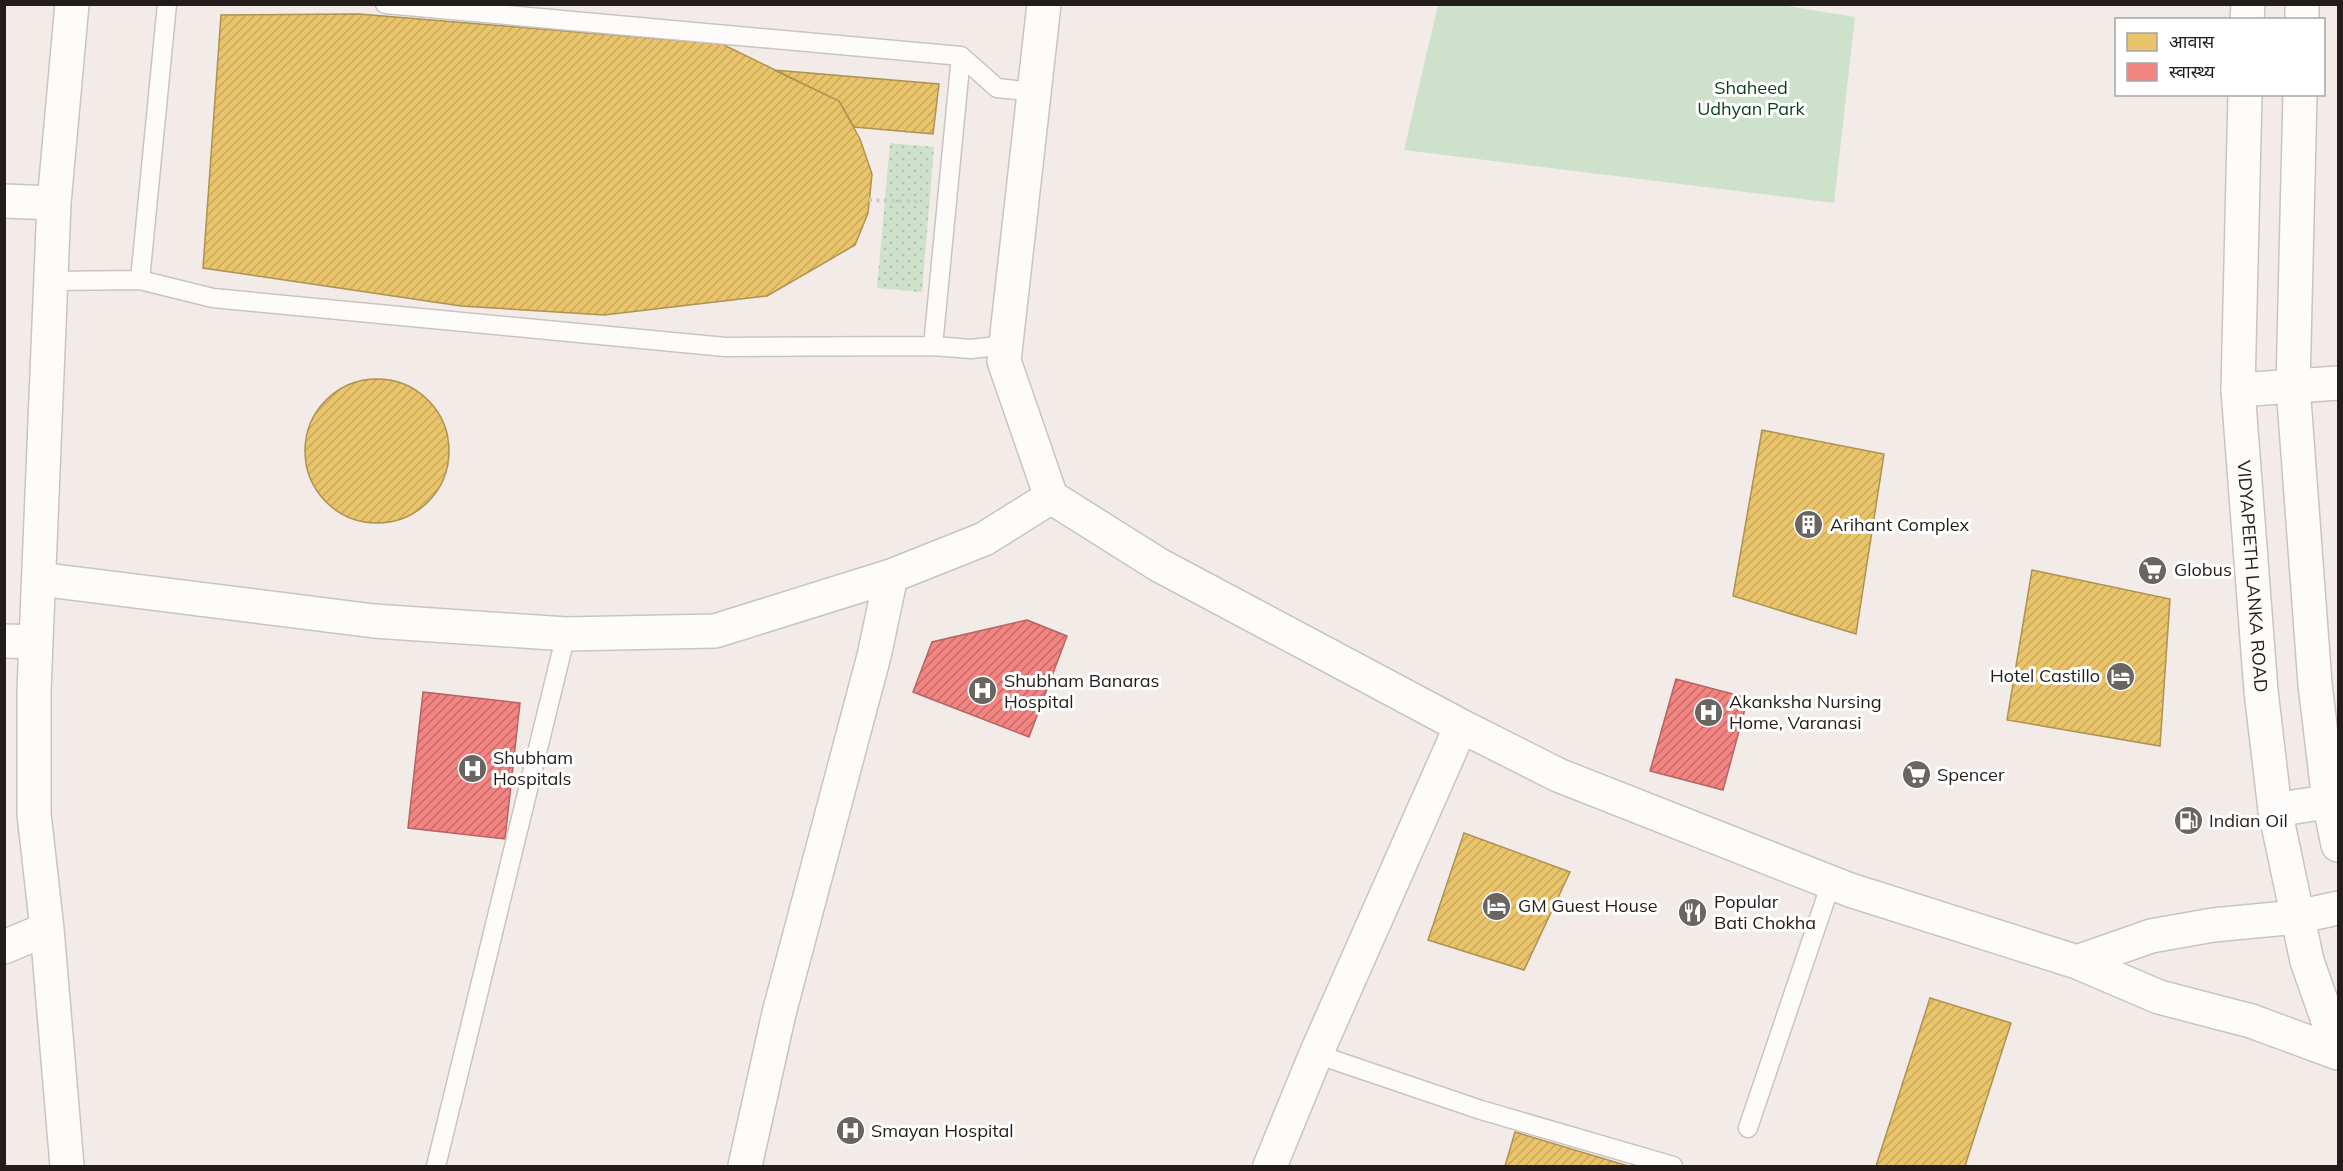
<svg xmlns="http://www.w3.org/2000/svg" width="2343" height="1171" viewBox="0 0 2343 1171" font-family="Mulish,'Noto Sans Devanagari',sans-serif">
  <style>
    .grass { fill: url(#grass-dots) }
    .park { fill: #cee1cb }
    .homes { fill: url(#homes-hatch); stroke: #ad9252; stroke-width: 1.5 }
    .health { fill: url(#health-hatch); stroke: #b46563; stroke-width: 1.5 }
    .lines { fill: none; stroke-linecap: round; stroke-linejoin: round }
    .lane-casing { stroke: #cac4c0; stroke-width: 21 }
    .street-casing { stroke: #cac4c0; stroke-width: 36 }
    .primary-casing { stroke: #cac4c0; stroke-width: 36 }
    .path { stroke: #cdcbca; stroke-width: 4; stroke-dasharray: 3 4.5; stroke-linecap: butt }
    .lane { stroke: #fdfcfb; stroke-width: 18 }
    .street { stroke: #fdfcfb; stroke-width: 33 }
    .primary { stroke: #fdfcfb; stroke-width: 33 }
    .labels { text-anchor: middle; stroke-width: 6; stroke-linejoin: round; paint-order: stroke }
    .park-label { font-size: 18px; fill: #093f18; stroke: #fff }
    .poi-label { font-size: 18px; fill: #221d1a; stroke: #fff; text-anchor: start }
    .street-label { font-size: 18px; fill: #221d1a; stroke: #fff }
  </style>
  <defs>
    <pattern id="grass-dots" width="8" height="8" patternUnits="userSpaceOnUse" patternTransform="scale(1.5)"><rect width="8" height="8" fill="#cee1cb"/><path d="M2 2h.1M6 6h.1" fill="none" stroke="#b1c1ae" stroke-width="1.8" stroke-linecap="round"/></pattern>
    <pattern id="homes-hatch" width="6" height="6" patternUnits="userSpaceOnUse" patternTransform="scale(1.5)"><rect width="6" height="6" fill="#e9c46a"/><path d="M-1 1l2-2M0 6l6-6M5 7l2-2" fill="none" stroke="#c8a85b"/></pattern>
    <pattern id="health-hatch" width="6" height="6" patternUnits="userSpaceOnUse" patternTransform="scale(1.5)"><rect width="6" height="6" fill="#f28482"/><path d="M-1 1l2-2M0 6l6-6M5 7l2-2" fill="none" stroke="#c46b6a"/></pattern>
  </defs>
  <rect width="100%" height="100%" fill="#f3ebe7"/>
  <!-- grass -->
  <path class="grass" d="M890,143L934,147L922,292L877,288Z"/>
  <!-- park -->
  <path class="park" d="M1775,4L1855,17L1834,203L1404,150L1438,5Z"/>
  <!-- homes -->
  <path class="homes" d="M359,14L722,44L839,101L860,139L872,174L868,213L855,245L767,296L604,315L461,306L203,268L221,15Z
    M774,70L939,84L933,134L854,127L839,101Z
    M305 451a72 72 0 1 1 144 0a72 72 0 1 1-144 0Z
    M1762,430L1884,454L1856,634L1733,596Z
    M2032,570L2170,599L2160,746L2007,720Z
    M1464,833L1570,872L1524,970L1428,940Z
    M1930,998L2011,1023L1965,1166H1876Z
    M1515,1132L1628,1166H1505Z"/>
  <!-- health -->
  <path class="health" d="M1027,620L1067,636L1029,737L913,692L932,642Z
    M1676,679L1748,698L1723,790L1650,771Z
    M423,692L520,703L505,839L408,828Z"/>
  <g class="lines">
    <defs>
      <path id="lane" d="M961,56L997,88L1034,92
        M140,280L213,298L725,347L933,346L961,56L385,4
        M51,281L140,280L167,4
        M933,346L971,349L1006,345
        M1316,1054L1481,1110L1673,1166
        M1748,1128L1831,883
        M436,1166L566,634"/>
      <path id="street" d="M1044,4L1004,361L1051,497
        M4,201L54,203
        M2238,390L2338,383
        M39,579L374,621L566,634L715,631L891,576L984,539L1051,497L1159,565L1461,726L1558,775L1850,890L2077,962L2159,997L2251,1021L2338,1053
        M4,641L36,642
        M2275,810L2338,800
        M4,947L47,929
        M2077,962L2151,936L2213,925L2297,917L2338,908
        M67,1166L47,929L34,814V690L54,203L72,4
        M745,1166L779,1013L874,656L891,576
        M1270,1166L1316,1054L1461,726"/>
      <g id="primary">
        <path d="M2247,20L2248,4"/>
        <path d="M2302,20V4"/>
        <path id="s1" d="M2245,94L2238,390L2261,691L2275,810L2307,961L2338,1049"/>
        <path d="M2300,94L2293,386L2315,684L2329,801L2338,845"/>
      </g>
    </defs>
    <!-- lane casing -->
    <use href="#lane" class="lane-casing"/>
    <!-- street casing -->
    <use href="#street" class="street-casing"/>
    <!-- primary casing -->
    <use href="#primary" class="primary-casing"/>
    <!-- path -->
    <path class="path" d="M869,200L919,202"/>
    <!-- lane -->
    <use href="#lane" class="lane"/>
    <!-- street -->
    <use href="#street" class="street"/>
    <!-- primary -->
    <use href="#primary" class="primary"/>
  </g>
  <!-- icons -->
  <defs>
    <symbol id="building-disc" viewBox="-11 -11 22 22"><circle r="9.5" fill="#6b6562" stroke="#fff"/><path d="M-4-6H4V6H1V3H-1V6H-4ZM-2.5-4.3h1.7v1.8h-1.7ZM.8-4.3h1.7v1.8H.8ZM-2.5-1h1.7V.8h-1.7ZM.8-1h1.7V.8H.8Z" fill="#fff"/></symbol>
    <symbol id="supermarket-disc" viewBox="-11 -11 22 22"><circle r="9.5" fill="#6b6562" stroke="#fff"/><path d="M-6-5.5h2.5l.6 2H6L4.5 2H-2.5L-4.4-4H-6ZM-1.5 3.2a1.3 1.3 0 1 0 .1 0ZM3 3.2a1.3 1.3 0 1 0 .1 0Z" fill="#fff"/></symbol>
    <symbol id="hotel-disc" viewBox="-11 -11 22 22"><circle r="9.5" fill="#6b6562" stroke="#fff"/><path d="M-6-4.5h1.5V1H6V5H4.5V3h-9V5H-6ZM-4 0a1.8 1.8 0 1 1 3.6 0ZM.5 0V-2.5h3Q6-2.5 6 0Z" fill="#fff"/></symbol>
    <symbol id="hospital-disc" viewBox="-11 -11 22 22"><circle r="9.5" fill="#6b6562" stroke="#fff"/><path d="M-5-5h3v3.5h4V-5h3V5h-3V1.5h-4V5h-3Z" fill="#fff"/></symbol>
    <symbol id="fuel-disc" viewBox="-11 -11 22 22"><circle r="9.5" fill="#6b6562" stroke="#fff"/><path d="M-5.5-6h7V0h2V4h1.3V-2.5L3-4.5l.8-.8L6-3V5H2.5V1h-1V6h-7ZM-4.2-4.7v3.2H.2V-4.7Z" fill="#fff"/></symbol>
    <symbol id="restaurant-disc" viewBox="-11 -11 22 22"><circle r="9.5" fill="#6b6562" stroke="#fff"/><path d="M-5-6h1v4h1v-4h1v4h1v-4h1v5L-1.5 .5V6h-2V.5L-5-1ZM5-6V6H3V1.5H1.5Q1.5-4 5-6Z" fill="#fff"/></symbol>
  </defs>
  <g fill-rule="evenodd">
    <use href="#building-disc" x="1792" y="508" width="33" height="33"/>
    <use href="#supermarket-disc" x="2136" y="554" width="33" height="33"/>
    <use href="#hotel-disc" x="2104" y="660" width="33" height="33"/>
    <use href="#hospital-disc" x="966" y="674" width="33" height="33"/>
    <use href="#hospital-disc" x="1692" y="696" width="33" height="33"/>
    <use href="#hospital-disc" x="456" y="752" width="33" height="33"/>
    <use href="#supermarket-disc" x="1900" y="758" width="33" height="33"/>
    <use href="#fuel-disc" x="2172" y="804" width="33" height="33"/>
    <use href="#hotel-disc" x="1480" y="890" width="33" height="33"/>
    <use href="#restaurant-disc" x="1676" y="896" width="33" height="33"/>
    <use href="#hospital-disc" x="834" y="1114" width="33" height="33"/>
  </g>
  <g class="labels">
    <!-- park labels -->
    <g class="park-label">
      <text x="1751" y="94">Shaheed<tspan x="1751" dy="21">Udhyan Park</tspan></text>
    </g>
    <!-- poi labels -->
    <g class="poi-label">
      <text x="1830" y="531">Arihant Complex</text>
      <text x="2174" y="576">Globus</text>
      <text x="2100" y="682" text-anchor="end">Hotel Castillo</text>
      <text x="1004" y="687">Shubham Banaras<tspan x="1004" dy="21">Hospital</tspan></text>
      <text x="1729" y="708">Akanksha Nursing<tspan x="1729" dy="21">Home, Varanasi</tspan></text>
      <text x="493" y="764">Shubham<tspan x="493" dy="21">Hospitals</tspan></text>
      <text x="1937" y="781">Spencer</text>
      <text x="2209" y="827">Indian Oil</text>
      <text x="1714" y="908">Popular<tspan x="1714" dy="21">Bati Chokha</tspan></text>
      <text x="1518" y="912">GM Guest House</text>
      <text x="871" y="1137">Smayan Hospital</text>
    </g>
    <!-- street labels -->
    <g class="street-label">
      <text dy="6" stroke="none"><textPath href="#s1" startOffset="483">VIDYAPEETH LANKA ROAD</textPath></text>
    </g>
  </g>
  <!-- border -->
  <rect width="2343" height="1171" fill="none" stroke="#221d1a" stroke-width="12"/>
  <!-- legend -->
  <rect x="2115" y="18" width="210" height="78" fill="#ffffff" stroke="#a7a5a3" stroke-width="1.5"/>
  <rect x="2127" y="33" width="30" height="18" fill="#e9c46a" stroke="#a7a5a3" stroke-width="1.5"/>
  <text x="2169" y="48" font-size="18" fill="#221d1a">आवास</text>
  <rect x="2127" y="63" width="30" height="18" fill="#f28482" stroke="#a7a5a3" stroke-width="1.5"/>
  <text x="2169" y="78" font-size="18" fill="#221d1a">स्वास्थ्य</text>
</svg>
